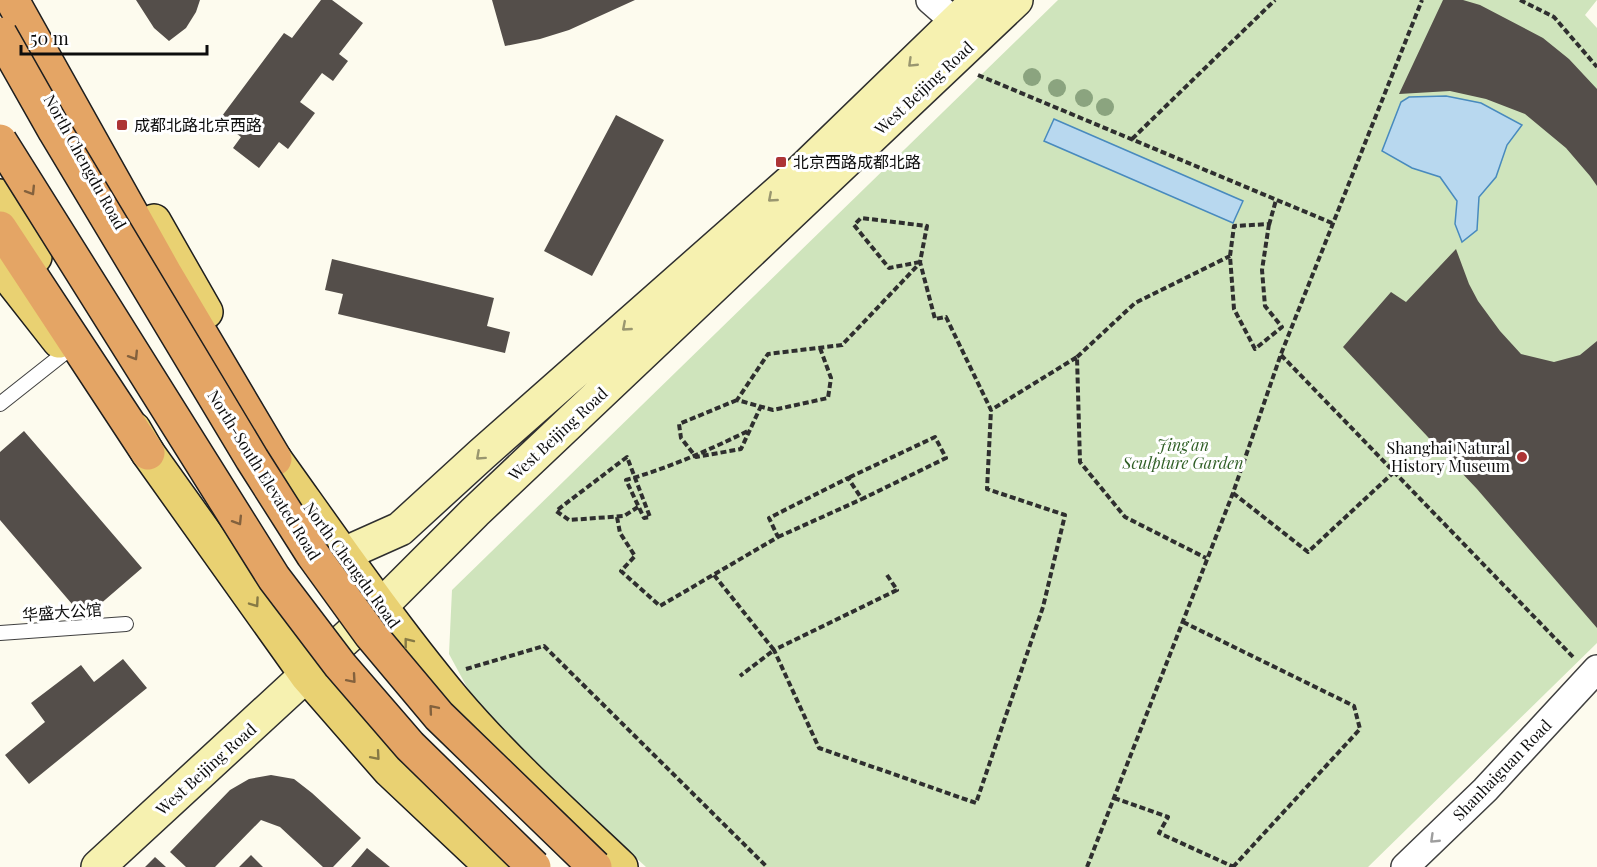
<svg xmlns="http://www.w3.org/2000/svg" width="1597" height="867" viewBox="0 0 1597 867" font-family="'Playfair Display','Noto Sans SC',serif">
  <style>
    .green { fill: #cfe4bc }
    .water { fill: #b8d8ef; stroke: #488abe; stroke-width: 1.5 }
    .building { fill: #544e4a }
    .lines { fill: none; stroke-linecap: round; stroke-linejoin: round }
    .lane-casing { stroke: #404040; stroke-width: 16 }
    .street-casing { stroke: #404040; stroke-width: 30 }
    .secondary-casing { stroke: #2f2f2f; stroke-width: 36 }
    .primary-casing { stroke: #1e1e1e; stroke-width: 36 }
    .highway-casing { stroke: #1e1e1e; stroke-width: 36 }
    .path { stroke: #2f2f2f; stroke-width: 4; stroke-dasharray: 6 3; stroke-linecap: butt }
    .lane { stroke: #fff; stroke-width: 14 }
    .street { stroke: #fff; stroke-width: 27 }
    .secondary { stroke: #f6f1b0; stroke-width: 33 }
    .primary { stroke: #e9d172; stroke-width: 33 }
    .highway { stroke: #e4a565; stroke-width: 33 }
    .highway-bridge-casing { stroke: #1e1e1e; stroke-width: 36; stroke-linecap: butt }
    .highway-bridge { stroke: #e4a565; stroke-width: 33 }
    .tree { fill: #8ba47f }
    .oneway { stroke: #99966f }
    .oneway2 { stroke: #83613d }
    .oneway3 { stroke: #867945 }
    .oneway4 { stroke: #9e9e9e }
    .poi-dot { fill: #ad3435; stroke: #fff; stroke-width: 2 }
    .labels { text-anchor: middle; stroke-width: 6; stroke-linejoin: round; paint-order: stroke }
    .street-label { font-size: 16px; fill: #0d0d0d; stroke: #fff }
    .poi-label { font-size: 16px; fill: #0d0d0d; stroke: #fff; text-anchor: start }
    .park-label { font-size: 16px; font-style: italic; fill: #2e5d24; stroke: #fff }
  </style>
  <rect width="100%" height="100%" fill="#fdfbee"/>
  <!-- green -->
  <path class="green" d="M1058,0H1597L1585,15L1597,28V643L1368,867H646L482,715L449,654L452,590Z"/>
  <!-- water -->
  <path class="water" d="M1446,96L1481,103L1522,125L1507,145L1496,177L1479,197L1477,230L1462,242L1455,224L1457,201L1440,177L1412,168L1382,151L1401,102L1409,97Z
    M1054,119L1243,201L1233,223L1044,141Z"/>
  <!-- building -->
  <path class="building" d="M136,0H200L196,12L186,28L169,41L154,28Z
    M321,0H332L363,23L339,54L348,61L333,81L322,73L300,102L315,113L288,149L279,142L259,168L233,148L241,137L219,120L284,33L292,38Z
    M492,0H635L569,30L540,39L505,46Z
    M1443,0H1463L1480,5L1543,38L1569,59L1597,89V186L1590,176L1566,148L1525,114L1486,99L1450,91L1399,94Z
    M616,115L664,140L592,276L544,251Z
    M1456,249L1469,284L1478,301L1500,331L1521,354L1554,362L1580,355L1597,341V628L1477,489L1343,347L1391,292L1406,302Z
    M332,259L494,298L487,326L510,332L505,353L338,314L343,294L325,290Z
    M24,431L142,568L84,618L0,520V452Z
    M123,659L147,688L29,784L5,755L45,722L31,703L81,665L94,682Z
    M271,775L294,779L312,793L361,838L333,867H323L280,827L261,820L215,867H186L170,852L230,790L249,779Z
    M367,848L390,867H351Z
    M251,855L263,867H239Z
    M155,857L166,867H145Z"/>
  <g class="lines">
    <defs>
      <path id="lane" d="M0,404L67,351
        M0,633L126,624"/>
      <path id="street" d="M930,0L970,35
        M1405,867L1485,790L1597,669"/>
      <path id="secondary" d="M344,554L400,529L482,454L790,182L978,0
        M98,867L381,606L475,512L1016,0"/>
      <path id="primary" d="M0,196L35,257
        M154,221L206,312
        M0,263L8,276L59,341
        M134,429L148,453L307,676L389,770L492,867
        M254,439L275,459C333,540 390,623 454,700C505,760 564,813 621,867"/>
      <path id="highway" d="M12,0L166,275L275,459
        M0,228L148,453"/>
    </defs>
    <!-- lane casing -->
    <use href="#lane" class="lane-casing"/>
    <!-- street casing -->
    <use href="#street" class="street-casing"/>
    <!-- secondary casing -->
    <use href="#secondary" class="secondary-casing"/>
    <!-- primary casing -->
    <use href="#primary" class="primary-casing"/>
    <!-- highway casing -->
    <use href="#highway" class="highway-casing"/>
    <!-- path -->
    <path class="path" d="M1520,0L1554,17L1597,67
      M978,75L1332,223
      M1132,139L1275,0
      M1269,224L1262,270L1265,306L1282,327L1255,349L1234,309L1230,256L1234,226Z
      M1269,225L1276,200
      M920,262L889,268L854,225L861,218L927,226L920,262L935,319L946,317L991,410L1077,357L1080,462L1125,517L1206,558
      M820,348L831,378L828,398L773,410L737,400L768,354L842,345L920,263
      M1281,355L1574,658
      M1077,357L1135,303L1230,256
      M737,400L679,424L681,438L696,457L741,449L761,406
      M1233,493L1308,552L1394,472
      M638,507L624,516L569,520L556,511L627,457L650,517L644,518L626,480C669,468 709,450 750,430
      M617,517L620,533L635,556L621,571L660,606L778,537L769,518L848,478L862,499L946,458L935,437L848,478
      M778,537L862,499
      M714,575L774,650L740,676
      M887,575L897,590L774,650L819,748L976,803L1043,607L1065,515L987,489L991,410
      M1183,622L1354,706L1360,729L1233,867
      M466,669L544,646L767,867
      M1114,798L1168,817L1159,833L1234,867
      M1087,867L1233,493L1281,354L1422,0"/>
    <!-- lane -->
    <use href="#lane" class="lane"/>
    <!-- street -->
    <use href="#street" class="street"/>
    <!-- secondary -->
    <use href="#secondary" class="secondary"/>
    <!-- primary -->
    <use href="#primary" class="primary"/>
    <!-- highway -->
    <use href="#highway" class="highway"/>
    <defs>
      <path id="highway-bridge" d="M0,34L55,131L252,459L313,555L371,635L439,716L595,867
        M0,141L274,578L340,665L410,746L534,867"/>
    </defs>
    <!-- highway-bridge casing -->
    <use href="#highway-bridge" class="highway-bridge-casing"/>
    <!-- highway-bridge -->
    <use href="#highway-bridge" class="highway-bridge"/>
  </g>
  <!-- trees -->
  <g class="tree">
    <circle cx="1032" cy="77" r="9"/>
    <circle cx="1057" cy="88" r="9"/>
    <circle cx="1084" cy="98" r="9"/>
    <circle cx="1105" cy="107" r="9"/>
  </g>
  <!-- one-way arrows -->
  <defs><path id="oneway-chevron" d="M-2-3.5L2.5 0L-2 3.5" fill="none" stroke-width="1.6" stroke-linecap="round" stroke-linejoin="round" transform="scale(1.5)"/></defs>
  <g class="oneway">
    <use href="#oneway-chevron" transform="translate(912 63) rotate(136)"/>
    <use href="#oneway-chevron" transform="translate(772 198) rotate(139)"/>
    <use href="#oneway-chevron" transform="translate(626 327) rotate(139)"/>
    <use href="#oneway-chevron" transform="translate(480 456) rotate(138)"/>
  </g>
  <g class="oneway2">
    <use href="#oneway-chevron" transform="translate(31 191) rotate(58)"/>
    <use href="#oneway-chevron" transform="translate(134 356) rotate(58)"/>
    <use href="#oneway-chevron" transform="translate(238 521) rotate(58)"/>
    <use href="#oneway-chevron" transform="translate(352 679) rotate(49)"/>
    <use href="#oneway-chevron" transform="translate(433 709) rotate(-130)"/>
  </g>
  <g class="oneway3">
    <use href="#oneway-chevron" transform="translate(255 603) rotate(55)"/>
    <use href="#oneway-chevron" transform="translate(408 642) rotate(-128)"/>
    <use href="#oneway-chevron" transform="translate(376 756) rotate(49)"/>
  </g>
  <use class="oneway4" href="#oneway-chevron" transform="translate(1434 839) rotate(136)"/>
  <!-- markers -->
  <g class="poi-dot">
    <rect x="116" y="119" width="12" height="12" rx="3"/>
    <rect x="775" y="156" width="12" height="12" rx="3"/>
    <circle cx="1522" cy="457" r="6"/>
  </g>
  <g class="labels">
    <!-- street labels -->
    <g class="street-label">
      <text transform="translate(924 88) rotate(-43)" y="6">West Beijing Road</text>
      <text transform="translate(85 162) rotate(61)" y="6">North Chengdu Road</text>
      <text transform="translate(558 434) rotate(-43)" y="6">West Beijing Road</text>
      <text transform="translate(264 475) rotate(58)" y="6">North-South Elevated Road</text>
      <text transform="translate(352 565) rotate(54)" y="6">North Chengdu Road</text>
      <text transform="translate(62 612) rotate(-4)" y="6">华盛大公馆</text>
      <text transform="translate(206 769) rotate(-42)" y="6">West Beijing Road</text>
      <text transform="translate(1502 770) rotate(-46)" y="6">Shanhaiguan Road</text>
    </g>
    <!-- poi labels -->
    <g class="poi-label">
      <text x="134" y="131">成都北路北京西路</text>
      <text x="793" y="168">北京西路成都北路</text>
      <text x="1510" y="454" text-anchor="end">Shanghai Natural<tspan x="1510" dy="18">History Museum</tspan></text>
    </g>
    <!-- park labels -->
    <g class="park-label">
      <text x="1183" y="451">Jing'an<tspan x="1183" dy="18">Sculpture Garden</tspan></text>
    </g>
  </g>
  <!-- scale -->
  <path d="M21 45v9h186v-9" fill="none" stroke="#0d0d0d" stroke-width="3"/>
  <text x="30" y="45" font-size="18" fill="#0d0d0d" stroke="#ffffff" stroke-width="4.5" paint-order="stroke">50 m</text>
</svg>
